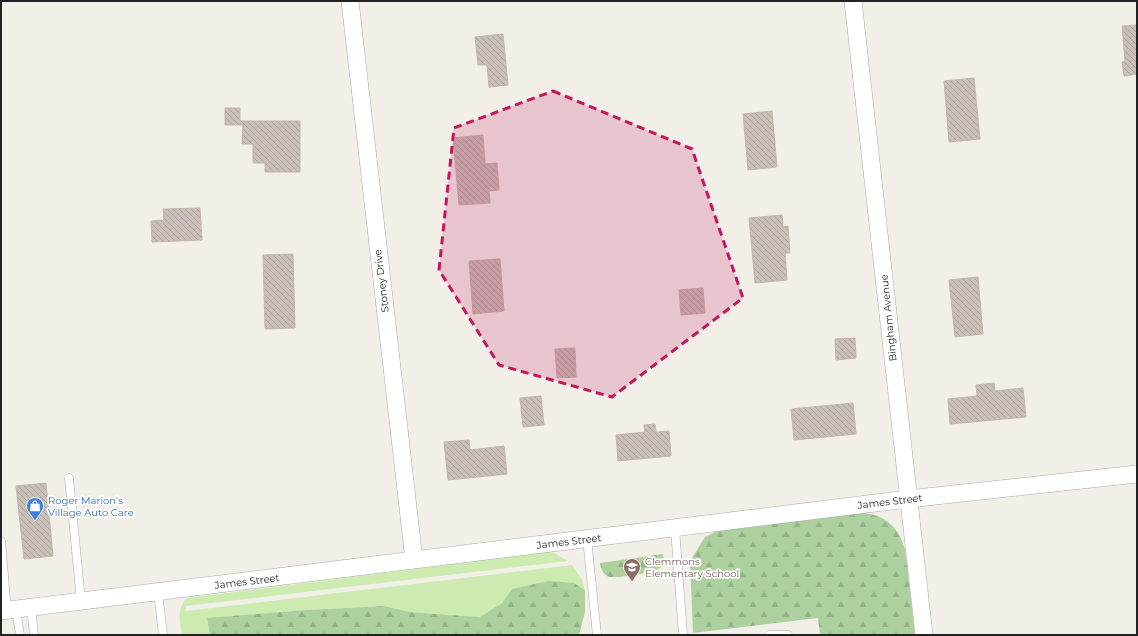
<svg xmlns="http://www.w3.org/2000/svg" width="1138" height="636" viewBox="0 0 1138 636" font-family="Montserrat,sans-serif">
  <style>
    .grass { fill: #cdebb0 }
    .forest { fill: url(#forest-firs) }
    .building { fill: url(#building-back-hatch); stroke: #c4b6ab }
    .lines { fill: none; stroke-linecap: round; stroke-linejoin: round }
    .service-casing { stroke: #a9a9a9; stroke-width: 9 }
    .minor-casing { stroke: #a9a9a9; stroke-width: 18 }
    .service { stroke: #fff; stroke-width: 8 }
    .minor { stroke: #fff; stroke-width: 17 }
    .marked { fill: #c2185b; fill-opacity: 0.2; stroke: #c2185b; stroke-width: 3; stroke-dasharray: 8 5; stroke-linejoin: round }
    .labels { text-anchor: middle; stroke-width: 3.5; stroke-linejoin: round; paint-order: stroke }
    .street-label { font-size: 10px; fill: #222; stroke: #fff }
    .shop-label { font-size: 10px; fill: #366cbe; stroke: #fff; text-anchor: start }
    .education-label { font-size: 10px; fill: #785e54; stroke: #fff; text-anchor: start }
  </style>
  <defs>
    <pattern id="forest-firs" width="22" height="20" patternUnits="userSpaceOnUse"><rect width="22" height="20" fill="#add19e"/><path d="M5 1l3.5 6h-7zM16 11l3.5 6h-7z" fill="#95b388"/></pattern>
    <pattern id="building-back-hatch" width="6" height="6" patternUnits="userSpaceOnUse"><rect width="6" height="6" fill="#c7bfb8"/><path d="M-1 5l2 2M0 0l6 6M5-1l2 2" fill="none" stroke="#aba49e"/></pattern>
  </defs>
  <rect width="100%" height="100%" fill="#f2efe9"/>
  <!-- grass -->
  <path class="grass" d="M549,552L554,553L568,561L186,606V611L572,565L582,580L585,590L574,583L512,589L502,603L481,617L410,612L384,606L306,610L207,619L210,635H182C180,620 176,610 187,598Z"/>
  <!-- forest -->
  <path class="forest" d="M864,513C887,516 898,527 905,549L915,635H820L818,618L693,633L690,561L705,537L721,529Z
    M663,554L664,565C658,573 620,578 610,577C603,576 601,568 600,563Z
    M548,581L574,583L585,590V612L579,635H210L207,618L306,610L384,606L410,612L480,617L502,603L512,589Z"/>
  <!-- building -->
  <path class="building" d="M1137,25V74L1124,76L1122,62L1125,61L1122,26Z
    M503,34L508,85L489,87L487,65H478L475,37Z
    M974,78L980,139L949,142L944,81Z
    M225,108H240V121H300V172H265V163H253V144H242L243,125H225Z
    M772,111L777,167L748,170L743,114Z
    M483,135L485,164L497,163L499,190L489,191L490,203L459,205L453,138Z
    M200,208L202,240L152,242L151,221L164,220L163,209Z
    M782,215L783,227L788,226L790,253H785L787,280L755,283L749,218Z
    M293,254L295,328L265,329L263,255Z
    M500,259L504,311L473,314L469,261Z
    M978,277L983,334L955,337L949,280Z
    M703,288L705,313L681,315L679,290Z
    M855,338L856,358L836,360L835,339Z
    M575,348L576,377L557,378L555,349Z
    M994,383L995,391L1023,388L1026,417L950,424L948,399L977,396L976,385Z
    M541,396L544,425L523,427L520,398Z
    M853,403L856,434L794,440L791,409Z
    M655,424L656,432L669,431L671,456L618,461L616,435L645,432L644,425Z
    M469,440L470,450L504,446L507,474L448,480L444,442Z
    M46,483L53,556L24,559L16,486Z"/>
  <g class="lines">
    <defs>
      <path id="service" d="M69,478L81,601
        M675,528L683,635
        M587,539L597,635
        M1,541L7,611
        M158,592L163,635
        M31,607L34,635
        M16,609L20,635
        M769,635H788"/>
      <path id="minor" d="M350,1L414,560
        M853,1L924,635
        M1,611L908,499L1137,474"/>
    </defs>
    <!-- service casing -->
    <use href="#service" class="service-casing"/>
    <!-- minor casing -->
    <use href="#minor" class="minor-casing"/>
    <!-- service -->
    <use href="#service" class="service"/>
    <!-- minor -->
    <use href="#minor" class="minor"/>
  </g>
  <!-- marked area -->
  <path class="marked" d="M553,91L692,149L743,298L612,397L499,365L439,270L454,128Z"/>
  <!-- icons -->
  <defs>
    <symbol id="shop-pin" viewBox="-11 -11 22 30"><path d="M0 17L-7.5 6A9.5 9.5 0 1 1 7.5 6Z" fill="#3f7fe0" stroke="#fff"/><path d="M-5-2.5h2.3a2.7 3.5 0 0 1 5.4 0H5L5.5 6h-11ZM-1.5-2.5h3a1.5 2.3 0 0 0-3 0Z" fill="#fff"/></symbol>
    <symbol id="school-pin" viewBox="-11 -11 22 30"><path d="M0 17L-7.5 6A9.5 9.5 0 1 1 7.5 6Z" fill="#8d6e63" stroke="#fff"/><path d="M0-5L7-2L0 1L-7-2ZM-4 1L0 2.5L4 1V4Q0 6-4 4Z" fill="#fff"/></symbol>
  </defs>
  <g fill-rule="evenodd">
    <use href="#shop-pin" x="25" y="496" width="20" height="27"/>
    <use href="#school-pin" x="622" y="557" width="20" height="27"/>
  </g>
  <g class="labels">
    <!-- street labels -->
    <g class="street-label">
      <text transform="translate(381 281) rotate(-97)" y="4">Stoney Drive</text>
      <text transform="translate(888 318) rotate(-96)" y="4">Bingham Avenue</text>
      <text transform="translate(890 501) rotate(-7)" y="4">James Street</text>
      <text transform="translate(569 541) rotate(-7)" y="4">James Street</text>
      <text transform="translate(247 581) rotate(-7)" y="4">James Street</text>
    </g>
    <!-- shop labels -->
    <g class="shop-label">
      <text x="48" y="504">Roger Marion's<tspan x="48" dy="12">Village Auto Care</tspan></text>
    </g>
    <!-- education labels -->
    <g class="education-label">
      <text x="645" y="565">Clemmons<tspan x="645" dy="12">Elementary School</tspan></text>
    </g>
  </g>
  <!-- border -->
  <rect width="1138" height="636" fill="none" stroke="#222222" stroke-width="4"/>
</svg>
